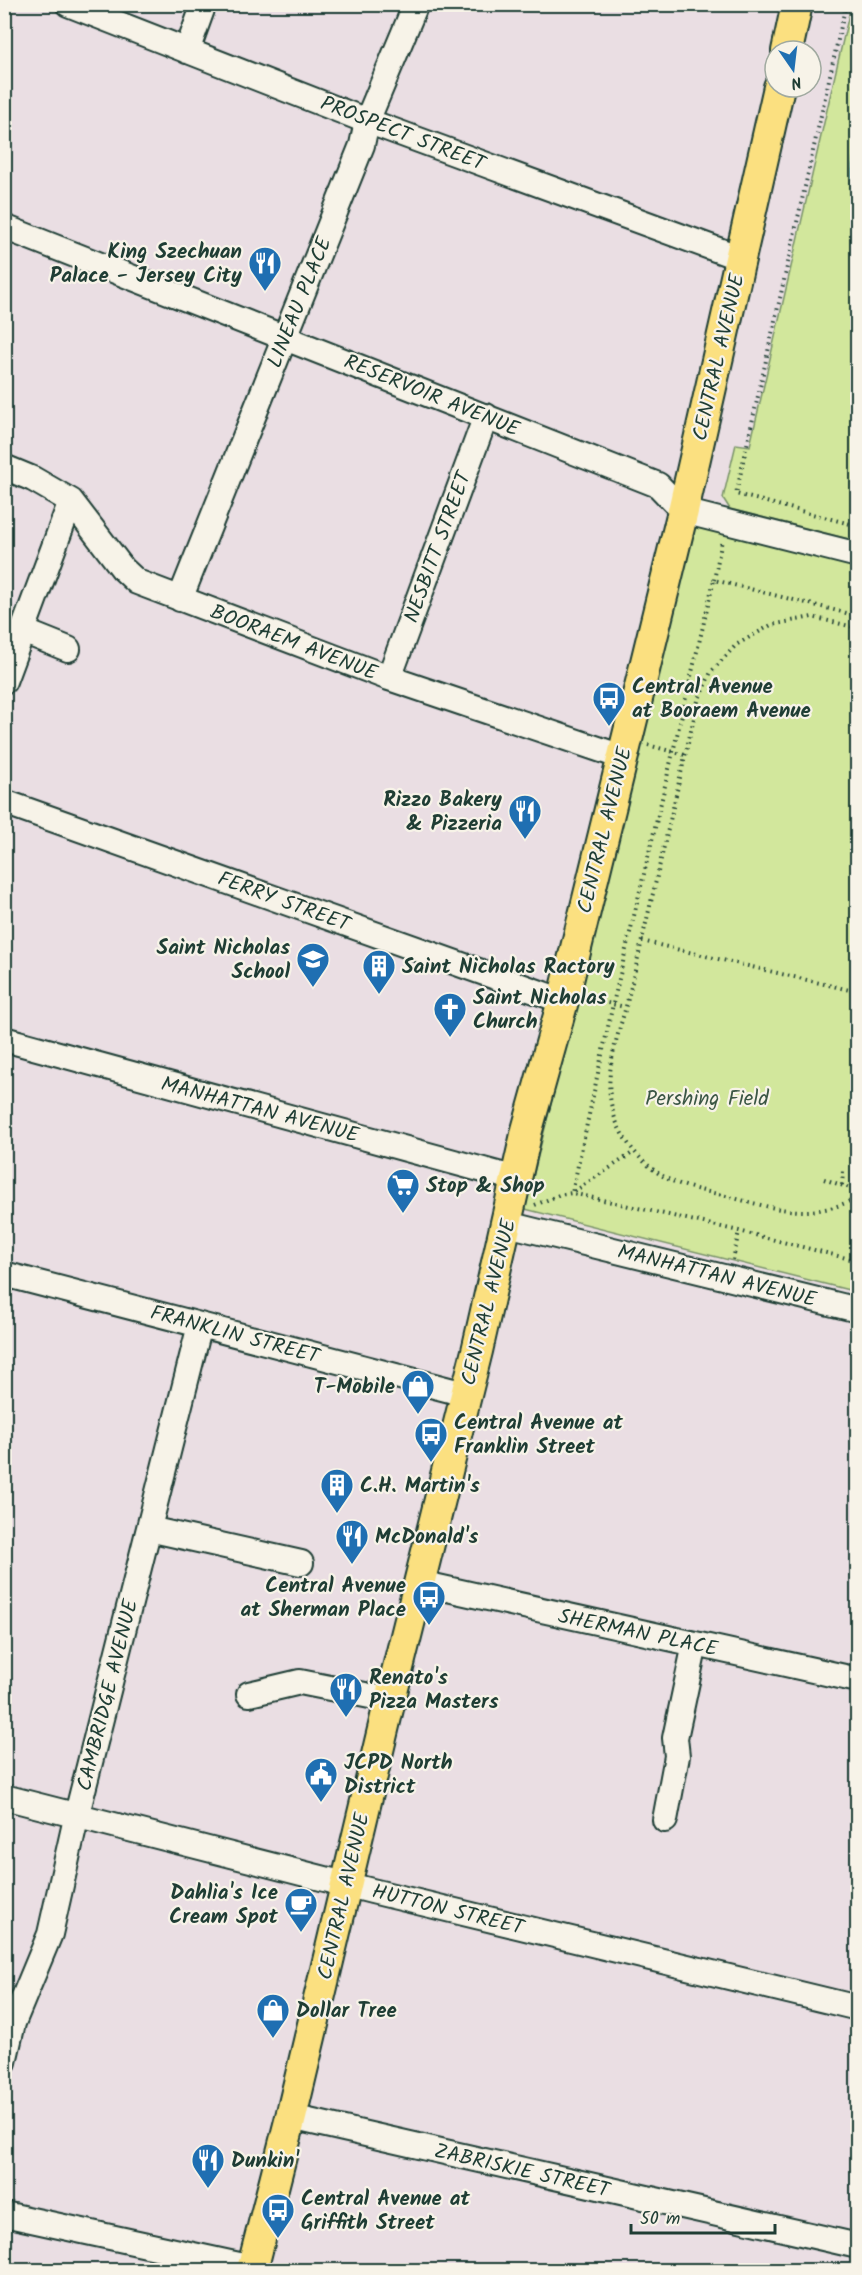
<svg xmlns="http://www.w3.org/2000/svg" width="862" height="2275" viewBox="0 0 862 2275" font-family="Kalam,sans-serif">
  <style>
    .green { fill: #d2e79c; stroke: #789268; stroke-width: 1.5 }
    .water { fill: #89d8e5; stroke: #5f9a9e; stroke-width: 1.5 }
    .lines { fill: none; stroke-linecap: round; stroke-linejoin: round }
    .minor-casing { stroke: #1f3d34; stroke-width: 28 }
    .major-casing { stroke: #1f3d34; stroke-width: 34 }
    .path { stroke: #1f3d34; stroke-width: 4; stroke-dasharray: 1.5 4.5; stroke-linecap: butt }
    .minor { stroke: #f7f3e8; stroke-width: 24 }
    .major { stroke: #fbe080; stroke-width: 30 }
    .labels { text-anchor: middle; stroke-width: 4.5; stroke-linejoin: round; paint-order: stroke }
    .street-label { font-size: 21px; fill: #1f3d34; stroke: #f7f3e8 }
    .poi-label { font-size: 21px; font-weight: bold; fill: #1f3d34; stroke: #f7f3e8; text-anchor: start }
    .park-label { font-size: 21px; fill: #3a5644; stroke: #f7f3e8 }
  </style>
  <rect width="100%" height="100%" fill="#eadee3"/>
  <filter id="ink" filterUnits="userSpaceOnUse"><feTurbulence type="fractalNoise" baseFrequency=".0167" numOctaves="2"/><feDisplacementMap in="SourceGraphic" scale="12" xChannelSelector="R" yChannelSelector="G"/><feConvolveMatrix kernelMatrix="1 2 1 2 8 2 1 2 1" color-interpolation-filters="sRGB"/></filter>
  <g filter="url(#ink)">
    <!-- green -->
    <path class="green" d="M851,5H857L858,145C843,169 856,300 857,336C860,404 857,473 857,541L730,509L723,498L736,444L750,446Z
      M695,520L857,561V1292L525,1209Z"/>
    <!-- water -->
    <path class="water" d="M857,145V338C856,303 844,168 857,145Z"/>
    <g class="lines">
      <defs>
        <path id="minor" d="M68,4L367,121L740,258
          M187,51L204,4
          M4,227L658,485L683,511L858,555
          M4,467L33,479L71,501L123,569L137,582L389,678L622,757
          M180,599L362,145L367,121L416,4
          M23,631L68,649
          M389,678L486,416
          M4,681L71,501
          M4,802L563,1001
          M4,1039L516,1179
          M507,1224L858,1310
          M4,1274L465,1394
          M149,1529L301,1563
          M420,1583L858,1680
          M249,1694L300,1682L390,1700
          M4,1797L372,1891L858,2008
          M665,1820L677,1756L675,1738L695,1644
          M4,2062L13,2023L50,1934L77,1814L200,1325
          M291,2117L858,2246
          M4,2214L253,2268"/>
        <path id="major" d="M787,51L797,4
          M252,2270L291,2117L390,1700L477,1351L527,1130L563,1001L683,511L779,87"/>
      </defs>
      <!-- minor casing -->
      <use href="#minor" class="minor-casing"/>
      <!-- major casing -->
      <use href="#major" class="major-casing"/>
      <!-- path -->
      <path class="path" d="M846,4L736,494L858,526
        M714,580L722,540
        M858,616L714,580L613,1004L572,1193L739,1231L858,1261
        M858,628L812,617L771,625L736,645L711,672L698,701C679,781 661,860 642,940C637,963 631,987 625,1010C616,1041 604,1075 612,1108C619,1138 642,1166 670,1180C686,1188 705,1191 722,1195C770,1207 811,1223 858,1197
        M648,745L685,755
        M642,941L858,992
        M590,999L625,1007
        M824,1179L858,1191
        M842,1185L843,1171
        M535,1205L559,1195L572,1193L634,1152
        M733,1260L739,1231"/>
      <!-- minor -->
      <use href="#minor" class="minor"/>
      <!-- major -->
      <use href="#major" class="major"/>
    </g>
  </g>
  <!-- icons -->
  <defs>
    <symbol id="restaurant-pin" viewBox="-11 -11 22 30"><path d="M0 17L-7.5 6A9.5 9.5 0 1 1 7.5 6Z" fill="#1f6fb2" stroke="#f7f3e8"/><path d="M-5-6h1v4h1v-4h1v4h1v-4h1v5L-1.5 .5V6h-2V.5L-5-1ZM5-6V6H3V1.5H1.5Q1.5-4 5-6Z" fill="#fff"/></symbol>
    <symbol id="bus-pin" viewBox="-11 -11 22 30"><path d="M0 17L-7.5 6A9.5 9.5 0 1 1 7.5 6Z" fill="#1f6fb2" stroke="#f7f3e8"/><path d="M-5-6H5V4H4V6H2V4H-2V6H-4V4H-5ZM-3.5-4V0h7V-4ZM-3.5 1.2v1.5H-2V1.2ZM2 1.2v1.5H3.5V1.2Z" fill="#fff"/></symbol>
    <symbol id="school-pin" viewBox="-11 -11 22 30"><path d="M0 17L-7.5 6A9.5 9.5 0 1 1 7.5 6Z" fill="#1f6fb2" stroke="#f7f3e8"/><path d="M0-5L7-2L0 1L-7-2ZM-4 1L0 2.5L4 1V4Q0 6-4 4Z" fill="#fff"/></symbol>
    <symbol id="building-pin" viewBox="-11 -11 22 30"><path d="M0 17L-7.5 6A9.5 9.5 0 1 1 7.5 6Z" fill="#1f6fb2" stroke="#f7f3e8"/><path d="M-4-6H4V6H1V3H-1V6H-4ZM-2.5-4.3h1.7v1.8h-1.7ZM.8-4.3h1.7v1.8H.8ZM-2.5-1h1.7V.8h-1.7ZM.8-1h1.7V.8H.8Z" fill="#fff"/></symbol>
    <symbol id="church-pin" viewBox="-11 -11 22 30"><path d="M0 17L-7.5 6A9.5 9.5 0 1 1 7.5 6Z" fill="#1f6fb2" stroke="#f7f3e8"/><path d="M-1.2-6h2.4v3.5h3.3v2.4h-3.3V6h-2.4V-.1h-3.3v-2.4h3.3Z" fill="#fff"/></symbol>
    <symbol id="supermarket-pin" viewBox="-11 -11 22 30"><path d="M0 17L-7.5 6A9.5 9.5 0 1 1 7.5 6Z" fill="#1f6fb2" stroke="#f7f3e8"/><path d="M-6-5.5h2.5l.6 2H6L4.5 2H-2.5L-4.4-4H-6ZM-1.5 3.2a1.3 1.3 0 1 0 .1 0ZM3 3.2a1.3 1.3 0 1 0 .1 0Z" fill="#fff"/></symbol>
    <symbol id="shop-pin" viewBox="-11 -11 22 30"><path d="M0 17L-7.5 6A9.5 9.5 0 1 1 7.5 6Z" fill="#1f6fb2" stroke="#f7f3e8"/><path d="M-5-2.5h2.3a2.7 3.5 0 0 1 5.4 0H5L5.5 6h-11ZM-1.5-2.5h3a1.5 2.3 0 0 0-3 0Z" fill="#fff"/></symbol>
    <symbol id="civic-pin" viewBox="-11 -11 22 30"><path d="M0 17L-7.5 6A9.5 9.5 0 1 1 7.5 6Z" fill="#1f6fb2" stroke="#f7f3e8"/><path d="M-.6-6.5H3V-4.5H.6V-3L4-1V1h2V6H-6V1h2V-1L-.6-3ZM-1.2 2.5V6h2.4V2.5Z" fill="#fff"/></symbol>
    <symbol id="cafe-pin" viewBox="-11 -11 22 30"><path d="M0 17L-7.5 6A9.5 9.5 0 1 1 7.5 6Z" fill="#1f6fb2" stroke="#f7f3e8"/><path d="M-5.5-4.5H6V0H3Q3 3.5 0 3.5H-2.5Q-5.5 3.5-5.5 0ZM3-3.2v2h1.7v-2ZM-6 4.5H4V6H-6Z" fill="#fff"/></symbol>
  </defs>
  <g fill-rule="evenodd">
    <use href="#restaurant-pin" x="246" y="244" width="38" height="52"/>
    <use href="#bus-pin" x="590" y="679" width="38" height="52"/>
    <use href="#restaurant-pin" x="506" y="792" width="38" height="52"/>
    <use href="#school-pin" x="294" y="940" width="38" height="52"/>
    <use href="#building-pin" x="360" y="947" width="38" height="52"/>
    <use href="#church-pin" x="431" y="990" width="38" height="52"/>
    <use href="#supermarket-pin" x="384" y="1166" width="38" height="52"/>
    <use href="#shop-pin" x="399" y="1367" width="38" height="52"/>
    <use href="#bus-pin" x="412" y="1415" width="38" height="52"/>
    <use href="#building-pin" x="318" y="1466" width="38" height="52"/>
    <use href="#restaurant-pin" x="333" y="1517" width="38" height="52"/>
    <use href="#bus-pin" x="410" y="1578" width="38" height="52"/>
    <use href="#restaurant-pin" x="327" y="1670" width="38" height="52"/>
    <use href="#civic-pin" x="302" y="1755" width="38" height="52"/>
    <use href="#cafe-pin" x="282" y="1885" width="38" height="52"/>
    <use href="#shop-pin" x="254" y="1991" width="38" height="52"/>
    <use href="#restaurant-pin" x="189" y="2141" width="38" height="52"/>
    <use href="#bus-pin" x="259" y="2191" width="38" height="52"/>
  </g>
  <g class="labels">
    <!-- street labels -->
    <g class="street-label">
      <text transform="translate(403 133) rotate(21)" y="7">PROSPECT STREET</text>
      <text transform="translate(299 302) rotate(-68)" y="7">LINEAU PLACE</text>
      <text transform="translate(718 357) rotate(-77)" y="7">CENTRAL AVENUE</text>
      <text transform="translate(432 395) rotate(22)" y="7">RESERVOIR AVENUE</text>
      <text transform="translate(437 547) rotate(-70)" y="7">NESBITT STREET</text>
      <text transform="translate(294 642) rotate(21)" y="7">BOORAEM AVENUE</text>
      <text transform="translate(604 830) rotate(-76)" y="7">CENTRAL AVENUE</text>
      <text transform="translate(284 901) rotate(20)" y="7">FERRY STREET</text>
      <text transform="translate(260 1109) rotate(15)" y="7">MANHATTAN AVENUE</text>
      <text transform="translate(717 1275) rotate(14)" y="7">MANHATTAN AVENUE</text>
      <text transform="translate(488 1302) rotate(-76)" y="7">CENTRAL AVENUE</text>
      <text transform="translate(235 1334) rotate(15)" y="7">FRANKLIN STREET</text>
      <text transform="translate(638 1632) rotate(12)" y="7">SHERMAN PLACE</text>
      <text transform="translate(107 1695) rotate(-76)" y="7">CAMBRIDGE AVENUE</text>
      <text transform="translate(343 1896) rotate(-77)" y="7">CENTRAL AVENUE</text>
      <text transform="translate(448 1909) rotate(14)" y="7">HUTTON STREET</text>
      <text transform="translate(522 2170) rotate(13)" y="7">ZABRISKIE STREET</text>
    </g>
    <!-- poi labels -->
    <g class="poi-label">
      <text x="242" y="258" text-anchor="end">King Szechuan<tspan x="242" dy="24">Palace - Jersey City</tspan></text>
      <text x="632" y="693">Central Avenue<tspan x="632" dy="24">at Booraem Avenue</tspan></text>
      <text x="502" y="806" text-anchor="end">Rizzo Bakery<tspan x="502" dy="24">&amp; Pizzeria</tspan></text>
      <text x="290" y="954" text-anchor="end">Saint Nicholas<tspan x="290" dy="24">School</tspan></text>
      <text x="402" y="973">Saint Nicholas Ractory</text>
      <text x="473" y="1004">Saint Nicholas<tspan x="473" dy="24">Church</tspan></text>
      <text x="426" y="1192">Stop &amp; Shop</text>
      <text x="395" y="1393" text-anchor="end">T-Mobile</text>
      <text x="454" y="1429">Central Avenue at<tspan x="454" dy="24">Franklin Street</tspan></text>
      <text x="360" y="1492">C.H. Martin's</text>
      <text x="375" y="1543">McDonald's</text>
      <text x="406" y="1592" text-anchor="end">Central Avenue<tspan x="406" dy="24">at Sherman Place</tspan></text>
      <text x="369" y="1684">Renato's<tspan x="369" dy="24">Pizza Masters</tspan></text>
      <text x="344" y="1769">JCPD North<tspan x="344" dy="24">District</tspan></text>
      <text x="278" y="1899" text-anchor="end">Dahlia's Ice<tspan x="278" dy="24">Cream Spot</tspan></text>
      <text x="296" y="2017">Dollar Tree</text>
      <text x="231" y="2167">Dunkin'</text>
      <text x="301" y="2205">Central Avenue at<tspan x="301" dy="24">Griffith Street</tspan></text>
    </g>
    <!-- park labels -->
    <g class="park-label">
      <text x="707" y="1105">Pershing Field</text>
    </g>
  </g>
  <!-- margin -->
  <rect width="862" height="2275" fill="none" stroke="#f7f3e8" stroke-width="24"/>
  <rect x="12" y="12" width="838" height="2251" fill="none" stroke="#1f3d34" stroke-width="2" filter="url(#ink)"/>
  <!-- north arrow -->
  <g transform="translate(793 69) rotate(166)"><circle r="28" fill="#f7f3e8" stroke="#a1aaa0" stroke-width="1.5"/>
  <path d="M0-4.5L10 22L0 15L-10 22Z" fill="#1f6fb2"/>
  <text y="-9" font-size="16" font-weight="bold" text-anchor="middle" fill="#1f3d34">N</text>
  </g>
  <!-- scale -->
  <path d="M631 2224v9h144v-9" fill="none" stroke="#1f3d34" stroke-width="3"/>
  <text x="640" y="2224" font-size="18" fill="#1f3d34" stroke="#f7f3e8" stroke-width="4.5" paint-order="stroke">50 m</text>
</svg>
